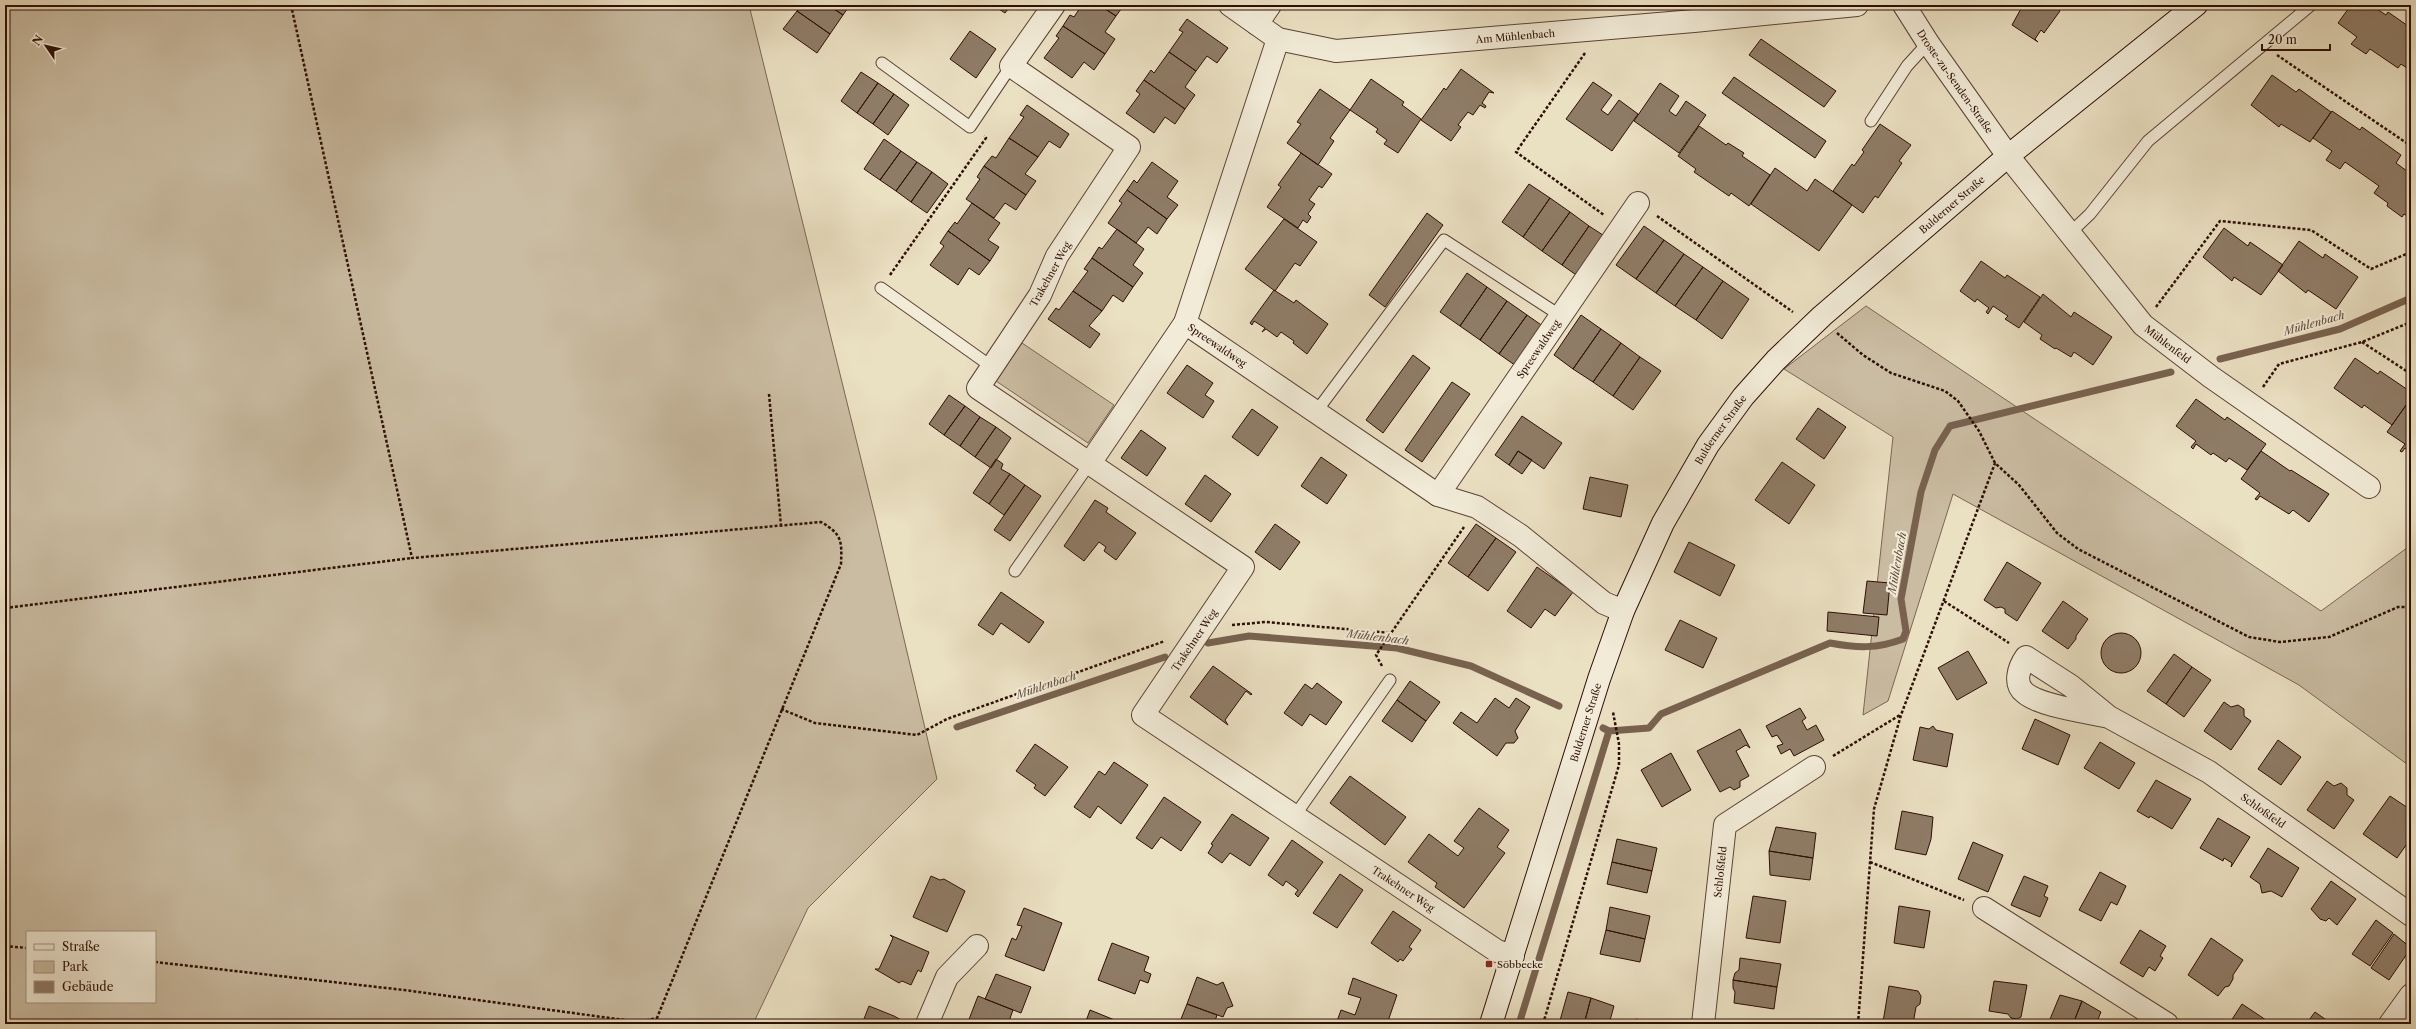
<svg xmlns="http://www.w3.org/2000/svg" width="2416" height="1029" viewBox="0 0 2416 1029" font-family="'Libre Caslon Text',serif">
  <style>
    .green { fill: #cabca2; stroke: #7c6653; fill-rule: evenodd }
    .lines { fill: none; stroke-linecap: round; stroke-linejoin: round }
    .stream { stroke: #78624f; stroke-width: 7 }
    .building { fill: #8f7c67; stroke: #2d0f04 }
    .lane-casing { stroke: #5c4334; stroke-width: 13 }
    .street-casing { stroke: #5c4334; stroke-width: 24 }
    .secondary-casing { stroke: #2d0f04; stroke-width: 24 }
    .path { stroke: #2d0f04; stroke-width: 2.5; stroke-dasharray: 3 2; stroke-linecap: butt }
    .lane { stroke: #f1ebd7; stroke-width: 11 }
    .street { stroke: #f1ebd7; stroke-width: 22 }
    .secondary { stroke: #f1ebd7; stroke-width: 22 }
    .poi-dot { fill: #8f2418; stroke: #f1ebd7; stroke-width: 1.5 }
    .labels { text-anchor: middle; stroke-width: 4; stroke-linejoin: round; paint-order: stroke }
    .street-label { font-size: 10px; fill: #2d0f04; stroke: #f1ebd7 }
    .poi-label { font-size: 10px; fill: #2d0f04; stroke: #f1ebd7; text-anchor: start }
    .water-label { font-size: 11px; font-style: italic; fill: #654d3c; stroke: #f1ebd7 }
  </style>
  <rect width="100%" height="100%" fill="#eae0c2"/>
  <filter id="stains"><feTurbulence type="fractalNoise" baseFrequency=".005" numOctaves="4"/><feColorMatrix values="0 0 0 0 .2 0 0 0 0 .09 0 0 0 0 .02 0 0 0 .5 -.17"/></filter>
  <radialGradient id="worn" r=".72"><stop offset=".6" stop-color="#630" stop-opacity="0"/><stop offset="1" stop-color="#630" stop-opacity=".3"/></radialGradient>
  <!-- green -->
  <path class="green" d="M5,5H749L875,516L937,779L808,908L753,1024H5ZM27,932H155V1002H27Z
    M1866,306L2321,611L2411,545V767L2299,685L1953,494L1888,701L1863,715L1893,437L1784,369Z
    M1022,343L1114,405L1088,443L996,381Z"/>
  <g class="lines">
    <!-- stream -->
    <path class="stream" d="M2220,359L2340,329L2411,298
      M1208,643L1249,636L1397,648L1471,666L1559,706
      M957,727L1165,657
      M1603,728L1609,731L1649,728L1661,714L1830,643C1857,648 1877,649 1903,639L1906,631L1901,599L1921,492L1935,450L1950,426L2171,372
      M1519,1024L1609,731"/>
  </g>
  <!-- building -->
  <path class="building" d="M801,5H828L843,15L830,34L797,11Z
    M828,5H850L843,15Z
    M993,5H1011L1005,13Z
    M1082,5H1099L1116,16L1105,32L1115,39L1105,54L1063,26L1070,15L1074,17Z
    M1099,5H1124L1116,16Z
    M2023,5H2057L2056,7L2060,11L2044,33L2041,30L2035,39L2038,42L2012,25Z
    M2351,5H2371L2386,15L2388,12L2411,28V63L2407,68L2401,64L2398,68L2370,49L2366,54L2351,44L2357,37L2338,23Z
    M797,11L830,34L817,53L783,29Z
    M1187,19L1228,48L1217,63L1207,56L1196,71L1169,52L1183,32L1179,30Z
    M1063,26L1105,54L1094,70L1084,62L1072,78L1044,58L1059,38L1056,36Z
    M970,31L996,49L976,78L950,59Z
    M1761,39L1836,91L1824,107L1749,55Z
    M1169,52L1196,71L1185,87L1195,95L1185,109L1144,80L1151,70L1154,73Z
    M1461,69L1494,93L1489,92L1482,103L1486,106L1485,108L1480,105L1473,115L1468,112L1458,125L1461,127L1451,141L1421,120L1444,88L1446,90Z
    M861,72L878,83L857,113L841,101Z
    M2272,75L2296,92L2299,89L2331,112L2310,142L2281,124L2279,127L2251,105Z
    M1734,77L1826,141L1815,158L1722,93Z
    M1371,79L1404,102L1402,105L1421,119L1398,153L1384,144L1387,140L1376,132L1378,129L1350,110Z
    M1144,80L1185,109L1175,124L1165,117L1154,133L1126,113L1140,94L1136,91Z
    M1593,82L1612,95L1601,110L1608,115L1619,100L1638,114L1612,151L1566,119Z
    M878,83L894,94L873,124L857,113Z
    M1660,83L1679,96L1669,111L1676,116L1686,101L1706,115L1679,153L1634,121Z
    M1320,89L1350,110L1330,138L1334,141L1318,165L1287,143L1301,124L1297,122Z
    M894,94L909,105L888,135L873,124Z
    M1027,105L1069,134L1060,148L1049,141L1038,157L1009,138L1024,117L1020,115Z
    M2332,111L2360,130L2362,127L2401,155L2396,163L2411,174V218L2404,214L2402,217L2387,206L2388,203L2374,193L2379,186L2345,162L2340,169L2326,160L2332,151L2313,138Z
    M1880,124L1911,145L1899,161L1902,163L1878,198L1875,196L1863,213L1833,191L1852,164L1854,166L1864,152L1862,150Z
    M1699,126L1726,145L1728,143L1744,153L1742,156L1770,175L1749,206L1731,193L1729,196L1694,172L1696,169L1678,156Z
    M1009,138L1038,157L1025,174L1036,181L1026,195L984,166L992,156L996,158Z
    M884,139L901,151L880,180L864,169Z
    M901,151L917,162L896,191L880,180Z
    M1301,153L1332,174L1322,188L1319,186L1309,200L1315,204L1308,214L1311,217L1307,223L1303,220L1298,228L1267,207L1281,187L1278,185Z
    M917,162L932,172L911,202L896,191Z
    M1152,162L1178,181L1167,197L1178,205L1167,219L1127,190L1134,180L1137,183Z
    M984,166L1026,195L1016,210L1005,203L994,218L966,199L980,179L977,177Z
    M1775,168L1807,191L1815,179L1852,205L1819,251L1751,204Z
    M932,172L948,184L927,213L911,202Z
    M1529,184L1550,198L1523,237L1502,222Z
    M1127,190L1167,219L1157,234L1148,227L1136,243L1108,223L1122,203L1119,201Z
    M1550,198L1570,212L1542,251L1523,237Z
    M972,203L1000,223L988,240L999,247L990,261L948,231L955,222L957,224Z
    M1570,212L1589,226L1562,265L1542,251Z
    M1427,213L1443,225L1385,307L1369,295Z
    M1284,219L1317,242L1300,266L1295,263L1275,291L1245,269Z
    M1589,226L1609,239L1582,279L1562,265Z
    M1644,226L1664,240L1636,279L1616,265Z
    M2224,228L2248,246L2250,242L2283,265L2261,295L2234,277L2232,281L2203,257Z
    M1117,229L1144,249L1133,265L1143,273L1133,287L1092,258L1099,247L1102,249Z
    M948,231L990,261L979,275L969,268L958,285L930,265L944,246L940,243Z
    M1664,240L1684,254L1656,293L1636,279Z
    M2299,241L2323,258L2325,254L2358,277L2336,309L2308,290L2306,293L2278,271Z
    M1684,254L1703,267L1675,306L1656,293Z
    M1092,258L1133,287L1123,302L1113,295L1102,311L1073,291L1088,271L1084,269Z
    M1981,261L2005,278L2007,275L2040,297L2019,328L2005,319L2008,316L1993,306L1988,314L1986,312L1989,308L1977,299L1975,302L1960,291Z
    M1703,267L1723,281L1696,320L1675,306Z
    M1467,273L1487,287L1460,326L1440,312Z
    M1723,281L1749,299L1722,339L1696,320Z
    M1487,287L1507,301L1480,340L1460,326Z
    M1274,290L1294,303L1296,300L1328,324L1307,354L1293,343L1294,341L1281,332L1277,337L1266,329L1262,332L1265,328L1254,321L1252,325L1250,323Z
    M1073,291L1102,311L1089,326L1100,334L1090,348L1048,319L1056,308L1059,310Z
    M2043,294L2071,317L2074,312L2112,337L2093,365L2074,352L2071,357L2056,348L2055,349L2040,339L2042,335L2024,322Z
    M1507,301L1527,315L1499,354L1480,340Z
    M1527,315L1547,329L1519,368L1499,354Z
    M1581,315L1601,329L1573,369L1554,355Z
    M1601,329L1621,343L1593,382L1573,369Z
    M1621,343L1640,357L1613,396L1593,382Z
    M1413,355L1430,368L1383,433L1366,420Z
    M1640,357L1661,371L1633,410L1613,396Z
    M2355,358L2378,374L2380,371L2411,392V398L2392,425L2364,405L2362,408L2334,388Z
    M1187,365L1213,383L1205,395L1214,401L1203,418L1167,393Z
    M1452,382L1470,394L1422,462L1405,450Z
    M949,395L965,406L944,435L929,424Z
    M2196,399L2225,420L2227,417L2266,444L2247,470L2229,458L2226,462L2213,453L2211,455L2196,444L2193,449L2191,447L2196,441L2176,426Z
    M2407,404L2411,407V453L2405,448L2402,452L2400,451L2405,444L2387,432Z
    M965,406L980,417L960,446L944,435Z
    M1818,408L1846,427L1824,459L1796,439Z
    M1252,409L1278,427L1258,456L1232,437Z
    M1522,416L1562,443L1544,469L1518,451L1509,465L1495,455Z
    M980,417L996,427L975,457L960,446Z
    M996,427L1011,438L991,468L975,457Z
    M1141,430L1166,448L1147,476L1121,458Z
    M1518,451L1532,460L1522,474L1509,465Z
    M2261,451L2290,471L2291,470L2329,494L2309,522L2293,510L2289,514L2260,496L2257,500L2255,499L2260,493L2241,479Z
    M1321,457L1347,475L1327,504L1301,486Z
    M996,459L1003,464L1001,469L1010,474L989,504L973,493Z
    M1782,462L1815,485L1789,524L1755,500Z
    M1010,474L1025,485L1004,515L989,504Z
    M1205,475L1231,494L1211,522L1185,504Z
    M1590,477L1628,485L1621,517L1583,509Z
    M1025,485L1041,496L1010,541L994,530Z
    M1095,500L1108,508L1106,512L1136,533L1116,560L1104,551L1106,547L1099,542L1084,561L1064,546Z
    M1275,524L1300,542L1280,570L1255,552Z
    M1476,524L1496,538L1468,577L1448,563Z
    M1496,538L1516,552L1488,591L1468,577Z
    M1689,542L1735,565L1720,596L1674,572Z
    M2007,562L2041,583L2017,621L2005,613V609L2001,607L1996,608L1984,600Z
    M1537,567L1573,592L1555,616L1545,609L1531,628L1507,611Z
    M1867,581L1890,583L1887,615L1863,613Z
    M1001,592L1044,622L1029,643L1001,623L993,635L978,625Z
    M2063,601L2088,619L2076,636V639L2068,649L2042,631Z
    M1828,612L1879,617L1877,636L1827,631Z
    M1680,620L1717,638L1703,668L1665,650Z
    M2101 653a20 20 0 1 1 40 0a20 20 0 1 1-40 0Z
    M1968,651L1987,683L1957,700L1938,668Z
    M2174,654L2192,667L2166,704L2147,691Z
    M1213,666L1252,694L1251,695L1246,691L1225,720L1228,725L1190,697Z
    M2192,667L2211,680L2184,717L2166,704Z
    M1410,681L1440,702L1426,721L1397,700Z
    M1317,683L1342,702L1326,725L1310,714L1302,726L1284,713L1305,684L1312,689Z
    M1495,698L1509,708L1516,698L1530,707L1515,731L1518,738L1514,743H1506L1497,756L1453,723L1461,712L1477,723Z
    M1397,700L1426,721L1412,742L1382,721Z
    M2224,702L2231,707L2238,705L2244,709V716L2251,721L2231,750L2204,731Z
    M1800,708L1806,718L1802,721L1807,730L1816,725L1824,740L1794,756L1790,749L1781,754L1777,746L1783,744L1777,735L1772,737L1766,726Z
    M2035,719L2070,735L2058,765L2022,749Z
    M1933,726L1936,730L1953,734L1947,767L1913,760L1920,727L1929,729Z
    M1740,729L1750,748L1746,745L1736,751L1749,776L1740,781V787L1734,790L1730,787L1720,792L1697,751Z
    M2278,740L2301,757L2281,785L2258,769Z
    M2100,742L2135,763L2119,789L2084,768Z
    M1035,744L1068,767L1045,796L1034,788L1036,785L1016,771Z
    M1671,753L1691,790L1662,807L1641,770Z
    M1114,762L1148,785L1121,824L1098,806L1090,818L1074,807L1099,771L1105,775Z
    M1350,776L1406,817L1385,845L1330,803Z
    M2156,780L2191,799L2172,829L2150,816L2149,818L2137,811Z
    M2327,781L2334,786L2341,783L2347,788V795L2354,800L2334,829L2307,810Z
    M2390,796L2411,810V838L2397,858L2363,834Z
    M1164,797L1201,822L1181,851L1161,837L1152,849L1136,838Z
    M1479,808L1509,830L1497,847L1505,853L1464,908L1435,887L1437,883L1408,862L1429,834L1458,856L1464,848L1454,841Z
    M1902,811L1933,817L1931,839L1926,855L1895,849Z
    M1232,814L1269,838L1250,866L1230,853L1222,863L1208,853L1213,845L1211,844Z
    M2218,818L2250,837L2231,867L2232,863L2224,858L2223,861L2200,848Z
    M1776,827L1816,833L1813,858L1769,851Z
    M1617,839L1657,848L1652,871L1612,862Z
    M1292,840L1323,862L1298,897L1295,894L1298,890L1286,881L1283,886L1268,875Z
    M1973,842L2003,855L1988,892L1958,879Z
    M2268,848L2299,868L2282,897L2271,891L2262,893L2260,884L2250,877Z
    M1769,851L1813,858L1810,880L1770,875Z
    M1612,862L1652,871L1647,893L1607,884Z
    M2100,872L2126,886L2117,905L2111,902L2101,921L2079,910Z
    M1340,874L1363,890L1337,928L1313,913Z
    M931,876L940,880L944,879L965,891L947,932L913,917Z
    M2024,876L2048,886L2044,896L2048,898L2040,917L2011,905Z
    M2331,881L2356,899L2337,925L2329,918L2326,921L2320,919L2311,909Z
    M1753,896L1786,901L1780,943L1746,938Z
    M1899,906L1930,911L1924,948L1894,943Z
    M1610,907L1650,916L1645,939L1606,930Z
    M1024,908L1062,923L1044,971L1005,956L1012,938L1016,940L1022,926L1017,925Z
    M1393,911L1421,930L1409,947L1412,949L1403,961L1400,959L1398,962L1371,943Z
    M2376,920L2393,933L2370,966L2352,954Z
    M1606,930L1645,939L1640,962L1600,954Z
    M2140,930L2166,946L2160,956L2163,958L2155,971L2149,967L2143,977L2120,963Z
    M2394,934L2411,948L2389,980L2371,968Z
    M890,935L929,952L921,972L918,970L911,985L902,981L899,983L875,969H879L893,938Z
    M2211,938L2243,960L2233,975V979L2229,986L2225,987L2218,996L2188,975Z
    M1112,943L1149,957L1144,971L1151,974L1148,983L1140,980L1135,994L1098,980Z
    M1740,958L1781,964L1777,987L1733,980L1735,973L1739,970Z
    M996,974L1031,987L1021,1013L985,999Z
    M1197,977L1217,985L1223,982L1233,1006L1227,1008L1223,1017L1187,1004Z
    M1353,978L1397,995L1387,1024H1336L1341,1010L1355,1015L1361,998L1348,994Z
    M1733,980L1777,987L1774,1009L1734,1003L1735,992L1733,988Z
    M1994,981L2027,985L2021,1017L2017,1019L2011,1018L2008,1014L1989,1011Z
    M1889,986L1918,991L1921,996L1920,1004L1916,1007L1913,1024H1887L1883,1022Z
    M1568,992L1591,998L1584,1024H1559Z
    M2060,995L2082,1001L2073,1024H2048Z
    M978,996L1013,1010L1008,1024H974L968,1022Z
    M1591,998L1614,1006L1609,1024H1584Z
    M2082,1001L2101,1012L2096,1024H2073Z
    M1187,1004L1217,1015L1214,1024H1179Z
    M2242,1004L2272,1024H2229Z
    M869,1006L894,1016L905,1022V1024H862Z
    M1090,1010L1117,1021L1115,1024H1085Z
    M2315,1012L2332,1024H2306Z
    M1636,1019L1659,1024H1634Z"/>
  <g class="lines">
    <defs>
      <path id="lane" d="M882,63L970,127L1011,66
        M1871,121L1907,66L1928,43
        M2070,233L2090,214L2148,141L2311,5
        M881,288L992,367
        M1316,412L1444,240L1561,316
        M1015,571L1090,463
        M1294,817L1390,680"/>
      <g id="street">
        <path id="s1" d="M1054,5L1011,66L1129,147L1057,256L1040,295L978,388L1243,567L1143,715L1497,951L1513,956"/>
        <path id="s2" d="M1230,5L1278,39L1336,51L1694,21L1857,5"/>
        <path id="s3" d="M1904,5L1928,43L2008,156L2143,325L2211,377L2369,487"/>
        <path d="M1257,24L1270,5"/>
        <path id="s4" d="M1278,39L1185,323L1438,495L1477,507L1521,536L1604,603L1623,611"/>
        <path d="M1090,463L1185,323"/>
        <path id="s5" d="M1438,495L1638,203"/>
        <path id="s6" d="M2109,717C2088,712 2040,706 2025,693C2013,684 2019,667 2026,657L2071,686L2109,717L2209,772L2411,915"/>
        <path d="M1984,908L2167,1024"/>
        <path d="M927,1024L947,977L977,946"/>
        <path id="s7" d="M1703,1024L1725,825L1814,767"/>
        <path d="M2390,1024L2411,995"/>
      </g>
      <g id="secondary">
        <path id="s8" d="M1491,1024L1599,679L1623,611L1663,523L1708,445L1743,397L1776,360L1822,316L2008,156L2196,5"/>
      </g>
    </defs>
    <!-- lane casing -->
    <use href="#lane" class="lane-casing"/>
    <!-- street casing -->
    <use href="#street" class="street-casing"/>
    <!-- secondary casing -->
    <use href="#secondary" class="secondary-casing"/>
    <!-- path -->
    <path class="path" d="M291,5L412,558L821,522C842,534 842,541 841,564L657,1018L656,1024
      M1585,53L1516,152L1604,215
      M2277,55L2411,146
      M1657,216L1793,312
      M890,275L986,138L984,136
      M2156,307L2220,221L2311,230L2371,269L2411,252
      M1837,333L1863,355L1891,373L1945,391L1958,401L1979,431L1995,463L2019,485L2057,533L2078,549L2249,637L2280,642L2329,637L2398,607H2411
      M2362,342L2411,374
      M2263,387L2279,364L2362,342L2411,322
      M769,394L781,526
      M1944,601L2009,643
      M5,608L412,558
      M1232,625L1266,622L1391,633
      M1382,666L1376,655L1464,527
      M781,709L815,723L917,735L947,719L1165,641
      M1833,756L1900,715
      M1870,862L1964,900
      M5,946L27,948
      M155,962L404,990L639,1022L657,1018
      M1543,1024L1619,765V744L1613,712
      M1858,1024L1874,809L1901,715L1995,463"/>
    <!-- lane -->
    <use href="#lane" class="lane"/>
    <!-- street -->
    <use href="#street" class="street"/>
    <!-- secondary -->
    <use href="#secondary" class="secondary"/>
  </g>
  <!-- markers -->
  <rect class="poi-dot" x="1485" y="960" width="8" height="8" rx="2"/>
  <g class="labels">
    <!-- street labels -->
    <g class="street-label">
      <text dy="4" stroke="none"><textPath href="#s2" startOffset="298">Am Mühlenbach</textPath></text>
      <text dy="4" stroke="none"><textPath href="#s3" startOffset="92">Droste-zu-Senden-Straße</textPath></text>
      <text dy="4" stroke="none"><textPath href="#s8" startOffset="964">Bulderner Straße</textPath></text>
      <text transform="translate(1050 274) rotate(-61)" y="4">Trakehner Weg</text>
      <text dy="4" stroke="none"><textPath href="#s3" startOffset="431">Mühlenfeld</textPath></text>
      <text dy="4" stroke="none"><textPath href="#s4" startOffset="338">Spreewaldweg</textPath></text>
      <text dy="4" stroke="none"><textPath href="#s5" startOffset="177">Spreewaldweg</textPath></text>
      <text dy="4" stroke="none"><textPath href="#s8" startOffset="640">Bulderner Straße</textPath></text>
      <text transform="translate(1194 640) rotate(-56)" y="4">Trakehner Weg</text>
      <text dy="4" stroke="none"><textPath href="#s8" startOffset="316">Bulderner Straße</textPath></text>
      <text dy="4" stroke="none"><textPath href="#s6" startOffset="411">Schloßfeld</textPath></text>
      <text dy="4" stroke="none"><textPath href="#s7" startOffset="153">Schloßfeld</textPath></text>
      <text dy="4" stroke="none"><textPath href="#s1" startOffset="1314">Trakehner Weg</textPath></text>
    </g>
    <!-- poi labels -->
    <g class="poi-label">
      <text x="1497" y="968">Söbbecke</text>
    </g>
    <!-- water labels -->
    <g class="water-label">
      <text transform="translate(2314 323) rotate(-16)" y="4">Mühlenbach</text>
      <text transform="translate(1897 563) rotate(-80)" y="4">Mühlenbach</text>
      <text transform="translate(1378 637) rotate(7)" y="4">Mühlenbach</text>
      <text transform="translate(1046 685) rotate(-19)" y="4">Mühlenbach</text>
    </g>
  </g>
  <!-- margin -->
  <rect width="2416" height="1029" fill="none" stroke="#eae0c2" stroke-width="20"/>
  <rect x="6" y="6" width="2404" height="1017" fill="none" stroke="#2d0f04" stroke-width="2"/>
  <rect x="10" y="10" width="2396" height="1009" fill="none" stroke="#2d0f04"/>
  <!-- legend -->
  <rect x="26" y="931" width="130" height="72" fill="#f1ebd7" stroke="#a39383"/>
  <rect x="34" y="944" width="20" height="6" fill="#f1ebd7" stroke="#a39383"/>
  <text x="62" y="951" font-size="12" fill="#2d0f04">Straße</text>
  <rect x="34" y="961" width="20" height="12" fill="#cabca2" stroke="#a39383"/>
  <text x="62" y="971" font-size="12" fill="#2d0f04">Park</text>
  <rect x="34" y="981" width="20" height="12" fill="#8f7c67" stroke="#a39383"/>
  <text x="62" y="991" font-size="12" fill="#2d0f04">Gebäude</text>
  <!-- north arrow -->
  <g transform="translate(46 46) rotate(304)" stroke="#f1ebd7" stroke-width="3" paint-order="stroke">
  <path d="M0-3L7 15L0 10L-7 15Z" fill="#2d0f04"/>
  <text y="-6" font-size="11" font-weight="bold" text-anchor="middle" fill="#2d0f04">N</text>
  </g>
  <!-- scale -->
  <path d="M2262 44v6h68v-6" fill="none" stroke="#2d0f04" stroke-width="2"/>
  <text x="2268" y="44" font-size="12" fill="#2d0f04" stroke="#f1ebd7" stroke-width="3" paint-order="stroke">20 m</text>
  <rect width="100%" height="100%" filter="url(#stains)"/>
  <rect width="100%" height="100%" fill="url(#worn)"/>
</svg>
